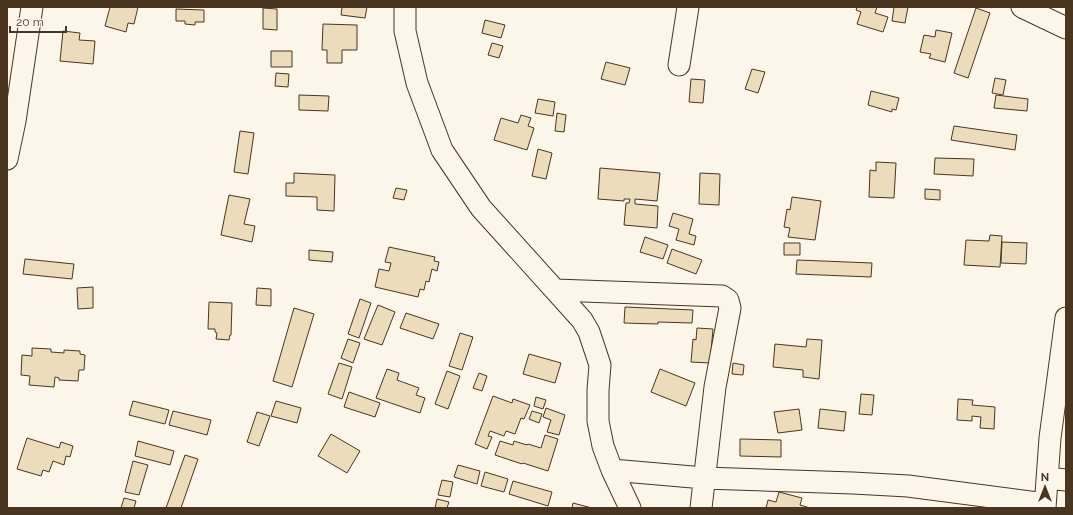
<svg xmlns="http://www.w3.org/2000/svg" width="1073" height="515" viewBox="0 0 1073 515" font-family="Raleway,sans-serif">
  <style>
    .building { fill: #ecdcbc; stroke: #4a3520 }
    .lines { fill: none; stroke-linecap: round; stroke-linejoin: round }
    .minor-casing { stroke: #4a3520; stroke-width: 23 }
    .minor { stroke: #fbf6e9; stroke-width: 21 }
  </style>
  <rect width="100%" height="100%" fill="#fbf6e9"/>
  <!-- building -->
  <path class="building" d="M110,7H138L134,24L128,23L126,32L105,26Z
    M342,7H367L365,18L341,15Z
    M857,7H877L875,13L888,17L883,32L857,24L861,12L856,10Z
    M894,7H908L905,23L892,21Z
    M263,8L277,9V30L263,29Z
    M976,8L990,13L968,78L954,73Z
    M176,9L204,10V22H195V25L185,24V21H176Z
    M485,20L505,25L501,38L482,33Z
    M323,24L357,25V50H342V63H327V50H322Z
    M936,30L952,33L945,62L929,58L931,54L920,52L924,35L935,37Z
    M63,31L80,33L79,40L95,41L93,64L60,61Z
    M492,43L503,46L499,58L488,55Z
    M271,51H292V67H271Z
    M606,62L630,68L625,85L601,79Z
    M752,69L765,72L758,93L745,89Z
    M276,73L289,74L288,87L275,86Z
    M995,78L1006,80L1003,95L992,93Z
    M691,79L705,80L703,103L689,102Z
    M871,91L899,98L896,110L892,109V112L868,105Z
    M299,95L329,96L328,111L299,110Z
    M996,95L1028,99L1027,111L994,108Z
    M538,99L555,102L553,116L535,113Z
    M557,113L566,115L564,132L555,131Z
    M521,115L531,118L528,126L534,128L527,150L494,140L501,118L518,123Z
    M954,126L1017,135L1015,150L951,140Z
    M240,131L254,133L248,174L234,172Z
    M538,149L552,153L546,179L532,176Z
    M935,158L974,159L973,176L934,174Z
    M876,162L896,163L894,198L869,197L870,170L876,171Z
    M600,168L660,173L657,201L635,199V204L658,206L657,228L624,225L626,203H629L630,199H624V201L598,199Z
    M294,173L335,175L334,211L317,210V197L286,196V183H294Z
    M700,173L720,174L719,205L699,204Z
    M396,188L407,190L404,200L393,198Z
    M925,189L940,190V200L925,199Z
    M229,195L250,199L244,224L255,226L252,242L221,235Z
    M792,197L821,201L815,240L788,237L790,228L784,227L787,209L790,210Z
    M673,213L693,219L689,234L696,236L694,245L676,240L679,229L669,226Z
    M990,235L1002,236L1000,267L964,265L966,240L989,241Z
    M645,237L668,245L663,259L640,252Z
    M1002,242L1027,243L1026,264L1001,263Z
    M784,243H800V255H784Z
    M389,247L435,257L434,261L439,262L437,271L432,269L429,282L426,281L424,290L420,289L418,297L375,287L379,269L389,271L391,263L385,262Z
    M672,249L702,260L696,274L667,263Z
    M309,250L333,252L332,262L309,260Z
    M25,259L74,264L72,279L23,274Z
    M797,260L872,263L871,277L796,274Z
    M93,287V308L78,309L77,288Z
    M257,288L271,289V306L256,305Z
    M360,299L371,303L359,338L348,334Z
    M209,302L232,303L231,335H230L229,340L216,339L217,333L215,332V329H208Z
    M378,305L395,312L382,345L364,339Z
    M625,307L693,310L692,323L658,322V324L624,323Z
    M294,308L314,314L292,387L273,381Z
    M406,313L439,324L433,339L400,328Z
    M697,328L713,329L710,363L691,362L693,339L696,340Z
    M460,333L473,337L462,370L449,366Z
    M348,339L360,343L353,363L341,358Z
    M807,339L822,340L819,379L803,377V370L773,367L775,344L806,347Z
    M32,348L51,349V352L64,353V350L80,351V354L85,355L84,370H79L78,381L59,380V378L55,377L54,387L29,385L30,376L21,375L22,355L32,356Z
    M529,354L561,363L555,383L523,374Z
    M339,363L352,367L342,399L328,394Z
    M733,363L744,365L743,375L732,374Z
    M387,369L399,373L397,380L419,388L416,395L425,398L420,413L376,398Z
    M660,369L695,383L686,406L651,392Z
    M447,371L460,376L448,409L435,404Z
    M479,373L487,376L482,391L473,388Z
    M349,392L380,403L375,417L344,407Z
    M861,394L874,395L872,415L859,414Z
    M493,396L512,403L513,399L530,405L524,419L521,418L515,434L506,431L504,436L490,431L488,436L492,437L487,449L475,444Z
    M536,397L546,400L543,409L534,406Z
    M958,399L973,400L972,405L995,407L994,429L980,428L981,417L972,416V421L957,420Z
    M133,401L169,410L165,424L129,415Z
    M276,401L301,408L297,423L271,416Z
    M546,408L565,415L559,435L547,432L551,420L543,417Z
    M799,409L802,430L778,433L774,412Z
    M820,409L846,412L844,431L818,428Z
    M173,411L211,420L207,435L169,425Z
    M532,411L542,414L539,423L529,419Z
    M257,412L270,416L259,446L247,442Z
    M331,434L360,451L347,473L318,456Z
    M545,435L558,439L548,471L523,463L522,464L495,455L500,441L513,445L514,441L527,445L528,444L541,448Z
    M27,438L59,448L61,442L73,446L70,457L66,456L64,465L53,461L49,472L43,470L41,476L17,469Z
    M740,439L781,440V457L740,456Z
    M138,441L174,451L170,465L135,456Z
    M185,455L198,459L181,508H166Z
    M133,461L148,465L139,495L125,492Z
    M458,465L480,471L477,484L454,477Z
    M485,472L508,479L504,492L481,486Z
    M442,480L453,482L450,497L438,495Z
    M513,481L552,492L548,506L509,494Z
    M779,492L802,498L800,505L810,508H766L768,500L776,502Z
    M124,498L136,501L134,508H121Z
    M437,499L449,502L447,508H435Z
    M573,503L592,508H572Z"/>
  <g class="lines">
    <defs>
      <path id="minor" d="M405,7V31L417,83L442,150L481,208L582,320L589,332L600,365L598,390V421L603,446L612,470L630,508
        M1022,7L1066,28
        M679,65L688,7
        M7,159L15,121L32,7
        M555,290L722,296L728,300L730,308L715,387L701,508
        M612,470L704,478L853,483L908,486L1045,504
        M1047,478L1066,480
        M1045,508L1050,438L1066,318"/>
    </defs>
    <!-- minor casing -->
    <use href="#minor" class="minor-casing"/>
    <!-- minor -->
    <use href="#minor" class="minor"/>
  </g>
  <!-- border -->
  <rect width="1073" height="515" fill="none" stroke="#4a3520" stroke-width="16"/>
  <!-- north arrow -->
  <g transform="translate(1045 487)" stroke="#fbf6e9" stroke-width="3" paint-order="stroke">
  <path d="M0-3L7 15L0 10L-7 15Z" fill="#4a3520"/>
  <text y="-6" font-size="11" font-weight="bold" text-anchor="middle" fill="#4a3520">N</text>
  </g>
  <!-- scale -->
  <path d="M10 26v6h56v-6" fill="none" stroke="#4a3520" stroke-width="2"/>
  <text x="16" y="26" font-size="12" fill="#4a3520" stroke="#fbf6e9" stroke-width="3" paint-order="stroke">20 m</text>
</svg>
